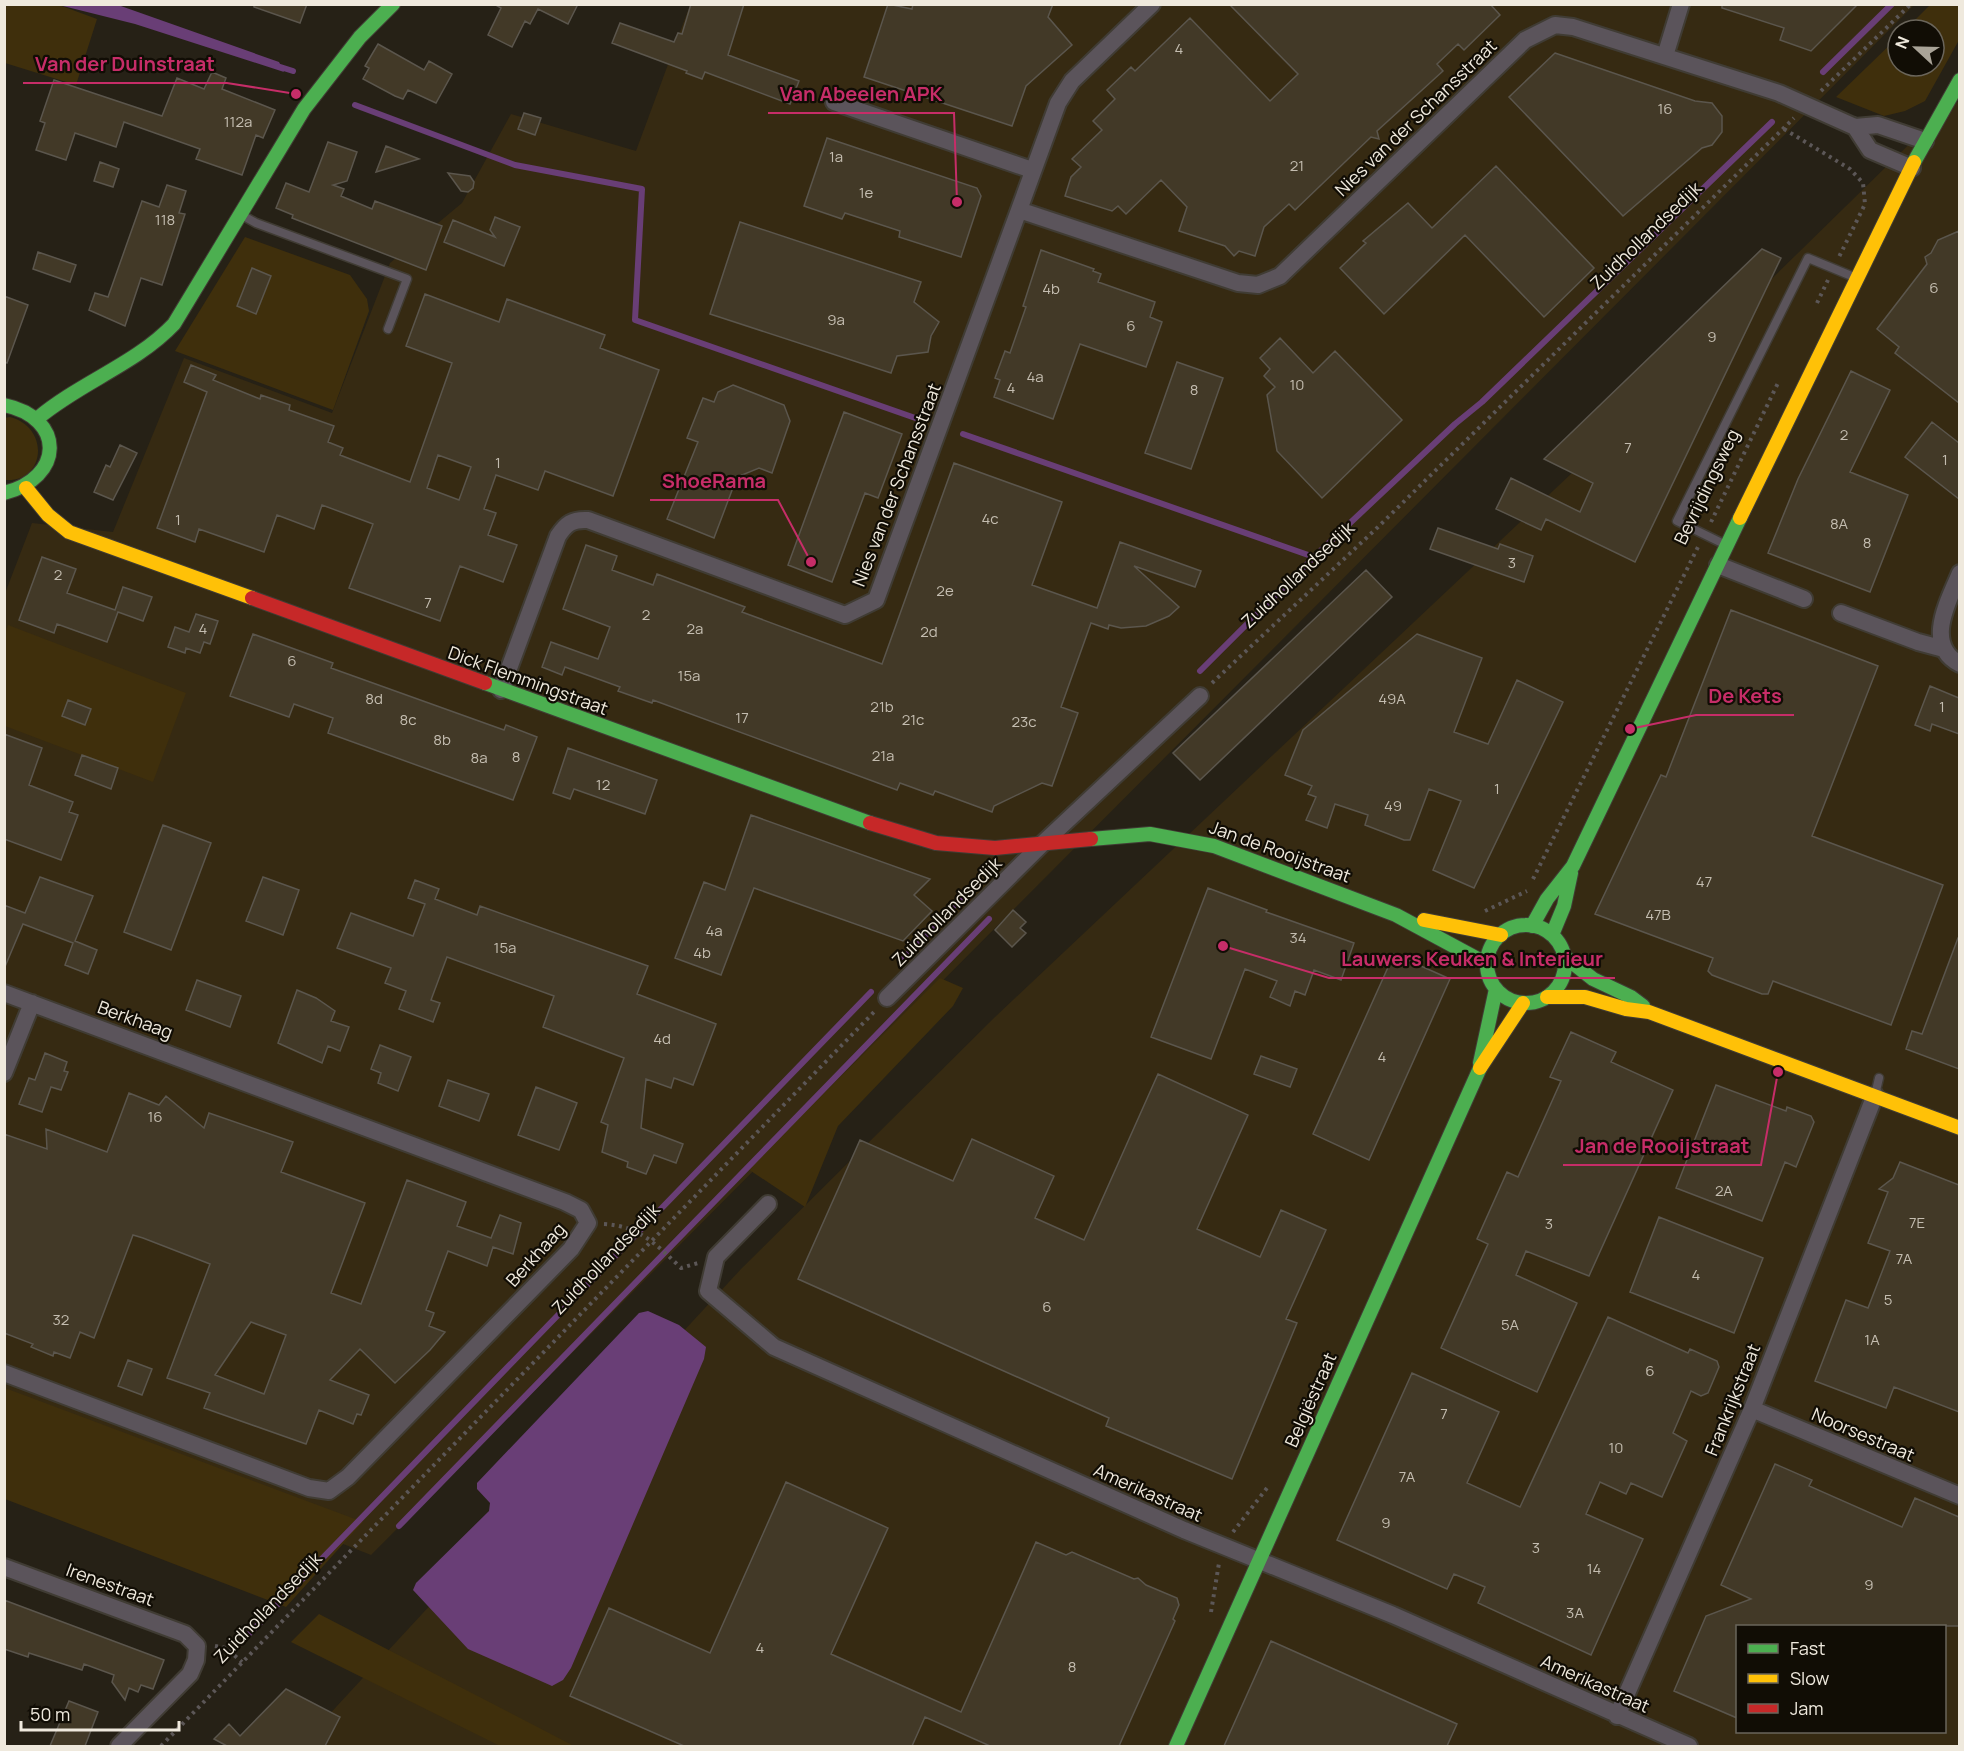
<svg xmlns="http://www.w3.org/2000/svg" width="1964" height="1751" viewBox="0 0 1964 1751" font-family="Manrope,sans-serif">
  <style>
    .built { fill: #362a12; fill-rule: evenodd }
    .green { fill: #3f2f0c }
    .water { fill: #693e76 }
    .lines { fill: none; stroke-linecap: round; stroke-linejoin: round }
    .stream { stroke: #693e76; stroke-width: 6 }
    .building { fill: #423927; stroke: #5b564d; stroke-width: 1.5; fill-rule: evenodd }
    .lane-casing { stroke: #403c34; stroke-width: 11 }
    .street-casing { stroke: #403c34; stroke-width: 20 }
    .fast-casing { stroke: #403c34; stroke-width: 16 }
    .slow-casing { stroke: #403c34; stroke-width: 16 }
    .jam-casing { stroke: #403c34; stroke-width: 16 }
    .path { stroke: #5c5757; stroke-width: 4; stroke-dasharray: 3 4.5; stroke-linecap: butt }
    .lane { stroke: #5b545b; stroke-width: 8 }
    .street { stroke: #5b545b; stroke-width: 16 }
    .fast { stroke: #4caf50; stroke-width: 14 }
    .slow { stroke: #ffc107; stroke-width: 14 }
    .jam { stroke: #c62828; stroke-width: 14 }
    .labels { text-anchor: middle; stroke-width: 4.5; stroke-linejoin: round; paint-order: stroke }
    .number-label { font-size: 15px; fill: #c4bdb0 }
    .street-label { font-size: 18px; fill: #efe9dd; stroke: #110d05 }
    .leader { fill: none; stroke: #c62d68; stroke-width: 2 }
    .callout-dot { fill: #c62d68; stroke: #110d05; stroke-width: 2 }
    .callout-label { font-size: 20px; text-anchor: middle; font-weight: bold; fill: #c62d68; stroke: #110d05; stroke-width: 4.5; stroke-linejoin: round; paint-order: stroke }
  </style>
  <rect width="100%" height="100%" fill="#262116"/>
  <!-- built -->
  <path class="built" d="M690,5H1914L371,1555L5,1410L4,596L32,523L113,532L184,358L332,413L390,263L462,203L511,114L636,151Z
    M1959,101V1746H300L741,1269L994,1018L1607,440L1939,115ZM1738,1626H1944V1732H1738Z"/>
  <!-- green -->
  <path class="green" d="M1931,4L1959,5V40L1925,101L1905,111L1884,116L1836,97L1898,37V66H1934V30H1905Z
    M4,5H59L97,19L76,85L5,63Z
    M245,237L350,275L367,299L369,311L333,410L175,351Z
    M10,417C51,428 45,483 5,480L4,418Z
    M8,625L186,693L153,782L5,726L4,636Z
    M940,978L963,988L953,1006L838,1126L805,1207L748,1169Z
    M5,1388L363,1522L286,1607L5,1499Z
    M319,1614L574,1746H500L291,1642Z"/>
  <!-- water -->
  <path class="water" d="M59,5H118L279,62L284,72L135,24Z
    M648,1311L679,1325L706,1347L704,1359L571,1668L563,1680L552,1686L468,1649L413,1590L416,1583L489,1511L490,1503L477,1489V1483L639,1313Z"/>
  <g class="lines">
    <!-- stream -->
    <path class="stream" d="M274,65L293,71
      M1823,72L1892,4
      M355,105L515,165L642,189L635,320L921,420
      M963,434L1314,557
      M1200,671L1314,557L1455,424L1482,402L1772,122
      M903,959L974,885
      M399,1526L989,919
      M250,1633L871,992"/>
  </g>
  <!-- building -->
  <path class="building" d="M254,4H307L300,23L254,7Z
    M494,4H578L568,24L538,9L530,24L525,21L512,47L488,35L501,8Z
    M691,4H744L728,55L799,81L790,104L705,72L702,79L686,73L687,71L612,43L620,23L674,42L678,33L682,34Z
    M888,4L912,9L913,4H1053L1048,17L1072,45L1026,86L1012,126L864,77Z
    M1229,4H1490L1500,15L1464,50L1458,44L1437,64L1443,71L1377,131L1379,139L1371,137L1295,210L1289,204L1264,227L1255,256L1239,251L1234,256L1225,246L1179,231L1187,207L1161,180L1126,214L1118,206L1112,211L1065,196L1071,177L1081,167L1072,159L1102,130L1093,121L1115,99L1107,90L1131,67L1135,71L1190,18L1270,101L1298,74Z
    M1722,4H1858L1811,51L1780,40L1784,28L1722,8Z
    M378,44L424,70L429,61L452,74L436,103L408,90L403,99L395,96L363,79L369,68L365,66Z
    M1555,53L1695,101L1712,103L1722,116V132L1712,145L1702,148L1623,216L1509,97Z
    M212,72L226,78L222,89L275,110L263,138L256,135L242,175L196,159L200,149L124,122L116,147L75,133L66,160L36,150L45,123L40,121L54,80L162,116L177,78L204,89Z
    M524,113L541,118L535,135L518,129Z
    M827,138L977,188L981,196L961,257L899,237L900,231L845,213L842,219L804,206Z
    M328,142L357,152L347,181L333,185L344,189L341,196L372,209L375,201L442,226L426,270L292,218L293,215L276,208L286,183L309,192Z
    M386,146L419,159L376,172Z
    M100,162L119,169L113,187L94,181Z
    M1496,166L1594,268L1544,317L1465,235L1384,314L1340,268L1366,243L1363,241L1408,203L1432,228Z
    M448,173L470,176L474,182L473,188L468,192L461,191Z
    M167,185L186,191L179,213L185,214L162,285L141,278L125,326L89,310L95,293L108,297L142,201L159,207Z
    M495,217L520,227L504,266L444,242L453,220L495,237L490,230Z
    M740,222L921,282L914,302L939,322L931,336L928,352L897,356L891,373L710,314Z
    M1959,231V403L1895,353L1899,347L1877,329L1927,264L1925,257L1931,253L1938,240Z
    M1762,249L1781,258L1635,562L1546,519L1541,530L1496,509L1511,478L1580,512L1593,483L1544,459Z
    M1041,250L1094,269L1093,271L1101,274L1098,282L1155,302L1150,317L1162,322L1146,367L1080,344L1053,419L994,397L1000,380L995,378L1005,351L1010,353L1026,307L1023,306Z
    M38,252L76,265L70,282L33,269Z
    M252,268L271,276L256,314L237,306Z
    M425,294L499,322L507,299L605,335L600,348L659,370L613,496L545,471L538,490L496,475L484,509L496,513L488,535L517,545L503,582L460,566L440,621L349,588L373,524L322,505L314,529L277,515L264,552L199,529L195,542L157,528L207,392L184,382L191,365L216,375L213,380L260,399L261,395L290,405L289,410L334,426L328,442L343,448L340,455L410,482L452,363L406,346ZM438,455L471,467L459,500L427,488Z
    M4,296L28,305L7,363L4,362Z
    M1280,338L1313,373L1335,351L1402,420L1322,498L1277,451L1267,395L1275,387L1264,376L1270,369L1260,358Z
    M1177,362L1223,378L1191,469L1145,453Z
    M1851,371L1890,390L1850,472L1908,495L1870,592L1768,553L1798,479Z
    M733,385L784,405L790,421L772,473L759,468L737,477L714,538L667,519L698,442L687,438L703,398L714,402L718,392Z
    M844,412L902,434L878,498L865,493L832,582L788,565Z
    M1932,422L1959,443V499L1905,457Z
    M120,445L137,453L113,500L94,492L106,465L110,467Z
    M954,463L1062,502L1032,585L1097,608L1120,542L1201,571L1195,587L1134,566L1179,607L1169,616L1146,626L1121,628L1109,625L1108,629L1091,623L1061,707L1078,713L1052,786L1042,783L994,806L992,812L935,791L933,795L900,783L897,790L653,700L652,703L618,691L620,687L565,667L562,675L542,667L551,642L598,659L610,627L563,609L586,545L617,556L612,570L653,585L657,574L745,607L742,612L882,664Z
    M1438,528L1498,549L1500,544L1533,556L1524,582L1430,549Z
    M42,557L76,569L67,593L115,610L123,587L152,597L143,621L118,612L107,642L57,624L54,633L19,620Z
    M1366,570L1392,597L1200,780L1173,753Z
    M1731,610L1878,666L1812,836L1943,885L1891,1025L1773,981L1768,994H1762L1712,975L1708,971L1713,958L1595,914L1661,775L1666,777Z
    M196,614L218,621L210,644L204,642L200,653L186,648L185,653L168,647L175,627L189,632Z
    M253,634L333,663L331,668L504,730L506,725L537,737L513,800L328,733L333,718L294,704L289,717L230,696Z
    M1417,634L1482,658L1454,732L1488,744L1517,680L1563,702L1474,888L1433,870L1461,801L1429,789L1410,840H1404L1365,825L1368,815L1335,804L1327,828L1306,820L1316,797L1308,794L1312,786L1285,775L1303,730Z
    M1930,686L1959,698V734L1932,724L1930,731L1915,725Z
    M68,700L91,709L85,725L62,716Z
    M4,734L42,748L29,785L73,802L69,812L78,815L61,860L4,839Z
    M568,748L657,780L645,814L574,789L570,799L553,793Z
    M82,755L118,768L111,789L75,775Z
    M751,815L930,879L914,895L932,911L903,941L754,888L721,975L675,958L704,882L725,890Z
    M163,825L211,843L171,950L124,932Z
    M40,877L93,896L75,941L97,950L88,974L65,965L73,943L23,924L4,969V905L25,913Z
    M263,877L299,890L283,935L246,921Z
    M415,880L439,889L435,899L477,915L480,906L648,966L637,994L716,1024L693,1085L674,1078L671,1088L646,1079L641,1128L683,1144L676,1163L654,1155L646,1174L627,1167L628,1162L602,1152L608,1125L601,1122L624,1058L543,1027L554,996L447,957L431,1000L440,1003L433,1022L399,1009L406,991L385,983L391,968L337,948L351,913L413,936L425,904L408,898Z
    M1208,888L1267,910L1266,912L1354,943L1341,980L1314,970L1305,995L1295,991L1290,1006L1270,997L1277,981L1245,969L1211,1059L1151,1037Z
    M1013,910L1026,922L1020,928L1026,933L1012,947L995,930Z
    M1958,938H1959V1069L1906,1049L1912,1031L1922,1034Z
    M1394,954L1450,979L1369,1160L1313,1134Z
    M197,980L241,996L230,1027L186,1010Z
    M297,990L316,998L335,1011L331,1021L349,1027L340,1051L328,1046L322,1063L278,1043Z
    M1571,1032L1616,1052L1611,1062L1673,1090L1589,1276L1526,1251L1516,1275L1577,1303L1537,1392L1441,1348L1488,1244L1477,1239L1507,1172L1518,1177L1561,1081L1550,1077Z
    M380,1045L411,1057L398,1091L378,1083L381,1073L371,1069Z
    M45,1053L67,1062L64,1071L68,1072L61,1090L51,1087L42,1112L19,1104L29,1078L35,1080Z
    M1261,1056L1297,1069L1290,1087L1254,1074Z
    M1158,1074L1248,1115L1197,1229L1260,1257L1281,1210L1326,1230L1286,1319L1297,1323L1232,1479L1106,1426L1109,1418L798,1279L860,1140L953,1181L972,1139L1054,1176L1035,1218L1084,1240Z
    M448,1080L489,1094L479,1121L439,1106Z
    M1716,1085L1786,1111L1787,1107L1811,1116L1814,1122L1796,1167L1785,1162L1762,1221L1676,1188Z
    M536,1087L577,1103L559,1150L518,1135Z
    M129,1093L159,1105L166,1096L204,1128L209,1113L293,1142L281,1172L365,1203L331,1293L361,1304L407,1180L466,1202L457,1226L491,1238L500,1215L521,1223L513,1254L493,1247L487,1266L448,1251L426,1310L434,1313L429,1326L445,1332L430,1350L395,1383L360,1349L330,1380L369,1395L361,1415L357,1414L353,1424L319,1410L306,1444L204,1408L210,1393L167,1378L210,1264L143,1238L133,1235L94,1338L80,1332L70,1358L54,1352L53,1356L31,1347L33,1344L4,1333V1134L47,1149L46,1129L107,1152ZM251,1322L286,1335L264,1394L215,1375Z
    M1900,1162L1959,1185V1412L1894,1387L1886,1408L1815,1381L1846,1300L1868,1308L1890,1251L1868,1243L1888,1192L1879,1189L1893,1178Z
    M1659,1217L1763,1258L1734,1333L1630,1292Z
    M1608,1317L1688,1353L1690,1349L1717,1361L1719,1367L1708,1393L1701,1396L1691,1391L1673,1433L1687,1441L1662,1497L1631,1483L1626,1494L1600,1482L1586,1514L1643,1539L1591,1655L1478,1603L1485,1587L1454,1574L1447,1589L1337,1540L1412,1373L1499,1412L1467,1483L1520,1507Z
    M128,1360L152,1369L142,1395L118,1386Z
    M1775,1464L1812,1480L1809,1486L1902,1527L1915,1498L1959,1517V1626H1737V1718L1674,1691L1706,1616L1751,1599L1721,1585Z
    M786,1482L888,1528L831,1654L961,1712L1036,1542L1066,1555L1072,1552L1134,1579L1138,1578L1146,1585L1177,1598L1179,1605L1173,1619L1175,1621L1119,1746H990L925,1717L912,1746H684L570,1696L609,1608L710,1653Z
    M4,1600L164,1660L153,1689L141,1685L138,1692L129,1688L125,1700L112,1682L114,1675L84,1664L82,1670L29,1653L28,1657L4,1649Z
    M1271,1641L1457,1724L1447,1746H1224Z
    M286,1689L340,1717L325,1746H227L214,1739L229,1724L240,1736Z
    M69,1701L98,1712L85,1746H50Z"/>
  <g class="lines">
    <defs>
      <path id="lane" d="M240,214L256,223L407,279L388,329
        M1726,545L1677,521L1808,258L1854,277
        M1875,1095L1879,1078"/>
      <path id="street" d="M1152,4L1072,81L1058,103L1019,210L1238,283L1258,285L1280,276L1525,40L1555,25L1573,27L1779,93L1855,127L1878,125L1925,141
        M1665,56L1681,4
        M834,102L1032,170
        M1855,127L1870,150L1912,168
        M1718,565L1804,599
        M1960,573C1949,600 1923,645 1960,664
        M1841,613L1918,642L1944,649
        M501,690L558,536C566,524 572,519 588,520L845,615L876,600L1019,210
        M4,993L565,1202L581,1210L588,1223L571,1249L348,1477L329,1491L309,1488L4,1373
        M887,998L1041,845L1200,696
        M4,1073L32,1003
        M768,1204L716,1257L708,1291L774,1347L1184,1530L1393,1615L1689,1746
        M1752,1409L1960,1496
        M4,1567L185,1634L197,1646L196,1660L190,1674L119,1746
        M1617,1716L1752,1409L1875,1095"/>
      <path id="fast" d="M1914,162L1960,80
        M4,405C66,418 64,478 4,493
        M38,418C81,382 136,364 174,324L304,109L360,37L393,4
        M485,683L870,823
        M1091,839L1150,834L1214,846L1396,915L1487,964
        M1487 964a39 39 0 1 1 78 0a39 39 0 1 1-78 0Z
        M1532,926L1547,899L1573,866L1740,518
        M1552,935L1564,906L1571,873
        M1564,956L1593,979L1631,997L1643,1006
        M1480,1063L1496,989
        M1176,1746L1480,1068"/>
      <path id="slow" d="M26,488L48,515L69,532L252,598
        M1740,518L1914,162
        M1424,920L1501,935
        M1547,997H1585L1626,1009L1649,1012L1960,1128
        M1480,1068L1523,1003"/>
      <path id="jam" d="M252,598L485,683
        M870,823L936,843L995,848L1091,839"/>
    </defs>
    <!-- lane casing -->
    <use href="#lane" class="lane-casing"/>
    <!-- street casing -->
    <use href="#street" class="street-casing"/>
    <!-- fast casing -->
    <use href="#fast" class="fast-casing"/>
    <!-- slow casing -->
    <use href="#slow" class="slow-casing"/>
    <!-- jam casing -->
    <use href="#jam" class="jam-casing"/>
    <!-- path -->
    <path class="path" d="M1821,91L1911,4
      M1784,129L1850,169L1863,183L1865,204L1839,257
      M1817,303L1828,280
      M1711,522L1778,383
      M1212,683L1378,527L1794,118
      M1533,879L1698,547
      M1485,911L1527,891
      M604,1224C639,1226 656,1244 681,1268L698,1263
      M1233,1532L1267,1488
      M1211,1612L1219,1563
      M215,1646L226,1648L242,1662
      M161,1746L875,1011"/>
    <!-- lane -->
    <use href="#lane" class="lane"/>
    <!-- street -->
    <use href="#street" class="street"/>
    <!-- fast -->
    <use href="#fast" class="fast"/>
    <!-- slow -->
    <use href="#slow" class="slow"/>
    <!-- jam -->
    <use href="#jam" class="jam"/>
  </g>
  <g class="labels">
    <!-- number labels -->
    <g class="number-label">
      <text x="1179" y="54">4</text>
      <text x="1665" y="114">16</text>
      <text x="238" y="127">112a</text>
      <text x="836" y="162">1a</text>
      <text x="1297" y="171">21</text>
      <text x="866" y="198">1e</text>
      <text x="165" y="225">118</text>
      <text x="1934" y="293">6</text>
      <text x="1051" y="294">4b</text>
      <text x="836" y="325">9a</text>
      <text x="1131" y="331">6</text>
      <text x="1712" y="342">9</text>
      <text x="1035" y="382">4a</text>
      <text x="1297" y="390">10</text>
      <text x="1011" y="393">4</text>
      <text x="1194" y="395">8</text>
      <text x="1844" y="440">2</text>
      <text x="1628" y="453">7</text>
      <text x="1945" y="465">1</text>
      <text x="498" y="468">1</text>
      <text x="990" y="524">4c</text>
      <text x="178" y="525">1</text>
      <text x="1839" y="529">8A</text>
      <text x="1867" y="548">8</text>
      <text x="1512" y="568">3</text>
      <text x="58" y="580">2</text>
      <text x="945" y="596">2e</text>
      <text x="428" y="608">7</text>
      <text x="646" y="620">2</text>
      <text x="203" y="634">4</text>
      <text x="695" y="634">2a</text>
      <text x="929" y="637">2d</text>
      <text x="292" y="666">6</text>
      <text x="689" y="681">15a</text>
      <text x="374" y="704">8d</text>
      <text x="1392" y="704">49A</text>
      <text x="882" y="712">21b</text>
      <text x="1942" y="712">1</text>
      <text x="742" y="723">17</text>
      <text x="408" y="725">8c</text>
      <text x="913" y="725">21c</text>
      <text x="1024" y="727">23c</text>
      <text x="442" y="745">8b</text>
      <text x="883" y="761">21a</text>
      <text x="516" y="762">8</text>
      <text x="479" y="763">8a</text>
      <text x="603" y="790">12</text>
      <text x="1497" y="794">1</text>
      <text x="1393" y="811">49</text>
      <text x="1704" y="887">47</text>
      <text x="1658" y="920">47B</text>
      <text x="714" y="936">4a</text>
      <text x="1298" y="943">34</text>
      <text x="505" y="953">15a</text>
      <text x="702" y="958">4b</text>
      <text x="662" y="1044">4d</text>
      <text x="1382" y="1062">4</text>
      <text x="155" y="1122">16</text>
      <text x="1724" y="1196">2A</text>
      <text x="1917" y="1228">7E</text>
      <text x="1549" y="1229">3</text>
      <text x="1904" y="1264">7A</text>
      <text x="1696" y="1280">4</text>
      <text x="1888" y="1305">5</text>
      <text x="1047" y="1312">6</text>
      <text x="61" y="1325">32</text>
      <text x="1510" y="1330">5A</text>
      <text x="1872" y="1345">1A</text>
      <text x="1650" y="1376">6</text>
      <text x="1444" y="1419">7</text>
      <text x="1616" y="1453">10</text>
      <text x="1407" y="1482">7A</text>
      <text x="1386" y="1528">9</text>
      <text x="1536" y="1553">3</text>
      <text x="1594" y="1574">14</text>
      <text x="1869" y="1590">9</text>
      <text x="1575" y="1618">3A</text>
      <text x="760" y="1653">4</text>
      <text x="1072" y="1672">8</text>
    </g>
    <!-- street labels -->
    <g class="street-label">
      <text transform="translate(1416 118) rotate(-44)" y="6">Nies van der Schansstraat</text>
      <text transform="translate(1646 236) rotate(-44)" y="6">Zuidhollandsedijk</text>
      <text transform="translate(897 485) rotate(-69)" y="6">Nies van der Schansstraat</text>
      <text transform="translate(1707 487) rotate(-64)" y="6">Bevrijdingsweg</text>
      <text transform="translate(1298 575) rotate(-43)" y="6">Zuidhollandsedijk</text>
      <text transform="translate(528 681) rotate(20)" y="6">Dick Flemmingstraat</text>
      <text transform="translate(1280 852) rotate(20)" y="6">Jan de Rooijstraat</text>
      <text transform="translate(947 912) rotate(-45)" y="6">Zuidhollandsedijk</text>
      <text transform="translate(135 1020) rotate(20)" y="6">Berkhaag</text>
      <text transform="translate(536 1255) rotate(-48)" y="6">Berkhaag</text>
      <text transform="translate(606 1259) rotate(-46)" y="6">Zuidhollandsedijk</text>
      <text transform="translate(1311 1400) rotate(-66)" y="6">Belgiëstraat</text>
      <text transform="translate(1733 1400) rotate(-68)" y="6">Frankrijkstraat</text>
      <text transform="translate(1863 1435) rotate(23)" y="6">Noorsestraat</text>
      <text transform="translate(1148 1493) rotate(24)" y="6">Amerikastraat</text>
      <text transform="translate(110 1585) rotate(20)" y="6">Irenestraat</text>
      <text transform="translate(268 1608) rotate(-46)" y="6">Zuidhollandsedijk</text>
      <text transform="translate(1595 1684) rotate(24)" y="6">Amerikastraat</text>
    </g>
  </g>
  <!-- callouts -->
  <path class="leader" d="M296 94L227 83H23M957 202L954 113H768M811 562L778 500H650M1630 729L1696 715H1794M1223 946L1329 978H1615M1778 1072L1761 1165H1563"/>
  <g class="callout-dot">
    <circle cx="296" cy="94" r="6"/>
    <circle cx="957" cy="202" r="6"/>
    <circle cx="811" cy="562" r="6"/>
    <circle cx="1630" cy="729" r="6"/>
    <circle cx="1223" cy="946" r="6"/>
    <circle cx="1778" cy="1072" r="6"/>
  </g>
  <g class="callout-label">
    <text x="125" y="71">Van der Duinstraat</text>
    <text x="861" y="101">Van Abeelen APK</text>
    <text x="714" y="488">ShoeRama</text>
    <text x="1745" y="703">De Kets</text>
    <text x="1472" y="966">Lauwers Keuken &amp; Interieur</text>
    <text x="1662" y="1153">Jan de Rooijstraat</text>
  </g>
  <!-- border -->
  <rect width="1964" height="1751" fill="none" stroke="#efe9dd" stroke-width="12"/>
  <!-- legend -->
  <rect x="1736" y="1625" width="210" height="108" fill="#110d05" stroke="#6a655b" stroke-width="1.5"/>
  <rect x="1748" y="1644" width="30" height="9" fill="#4caf50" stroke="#6a655b" stroke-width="1.5"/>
  <text x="1790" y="1655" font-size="18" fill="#efe9dd">Fast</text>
  <rect x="1748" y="1674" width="30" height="9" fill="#ffc107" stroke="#6a655b" stroke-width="1.5"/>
  <text x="1790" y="1685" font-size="18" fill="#efe9dd">Slow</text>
  <rect x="1748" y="1704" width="30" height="9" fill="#c62828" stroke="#6a655b" stroke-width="1.5"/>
  <text x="1790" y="1715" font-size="18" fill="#efe9dd">Jam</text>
  <!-- north arrow -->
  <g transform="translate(1916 48) rotate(292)"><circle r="28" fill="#110d05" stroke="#6a655b" stroke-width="1.5"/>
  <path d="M0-4.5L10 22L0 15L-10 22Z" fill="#a9a397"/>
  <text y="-9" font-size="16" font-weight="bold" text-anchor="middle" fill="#efe9dd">N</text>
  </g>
  <!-- scale -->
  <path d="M21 1721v9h158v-9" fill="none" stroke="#efe9dd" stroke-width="3"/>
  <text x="30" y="1721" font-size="18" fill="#efe9dd" stroke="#110d05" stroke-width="4.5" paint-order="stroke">50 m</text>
</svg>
